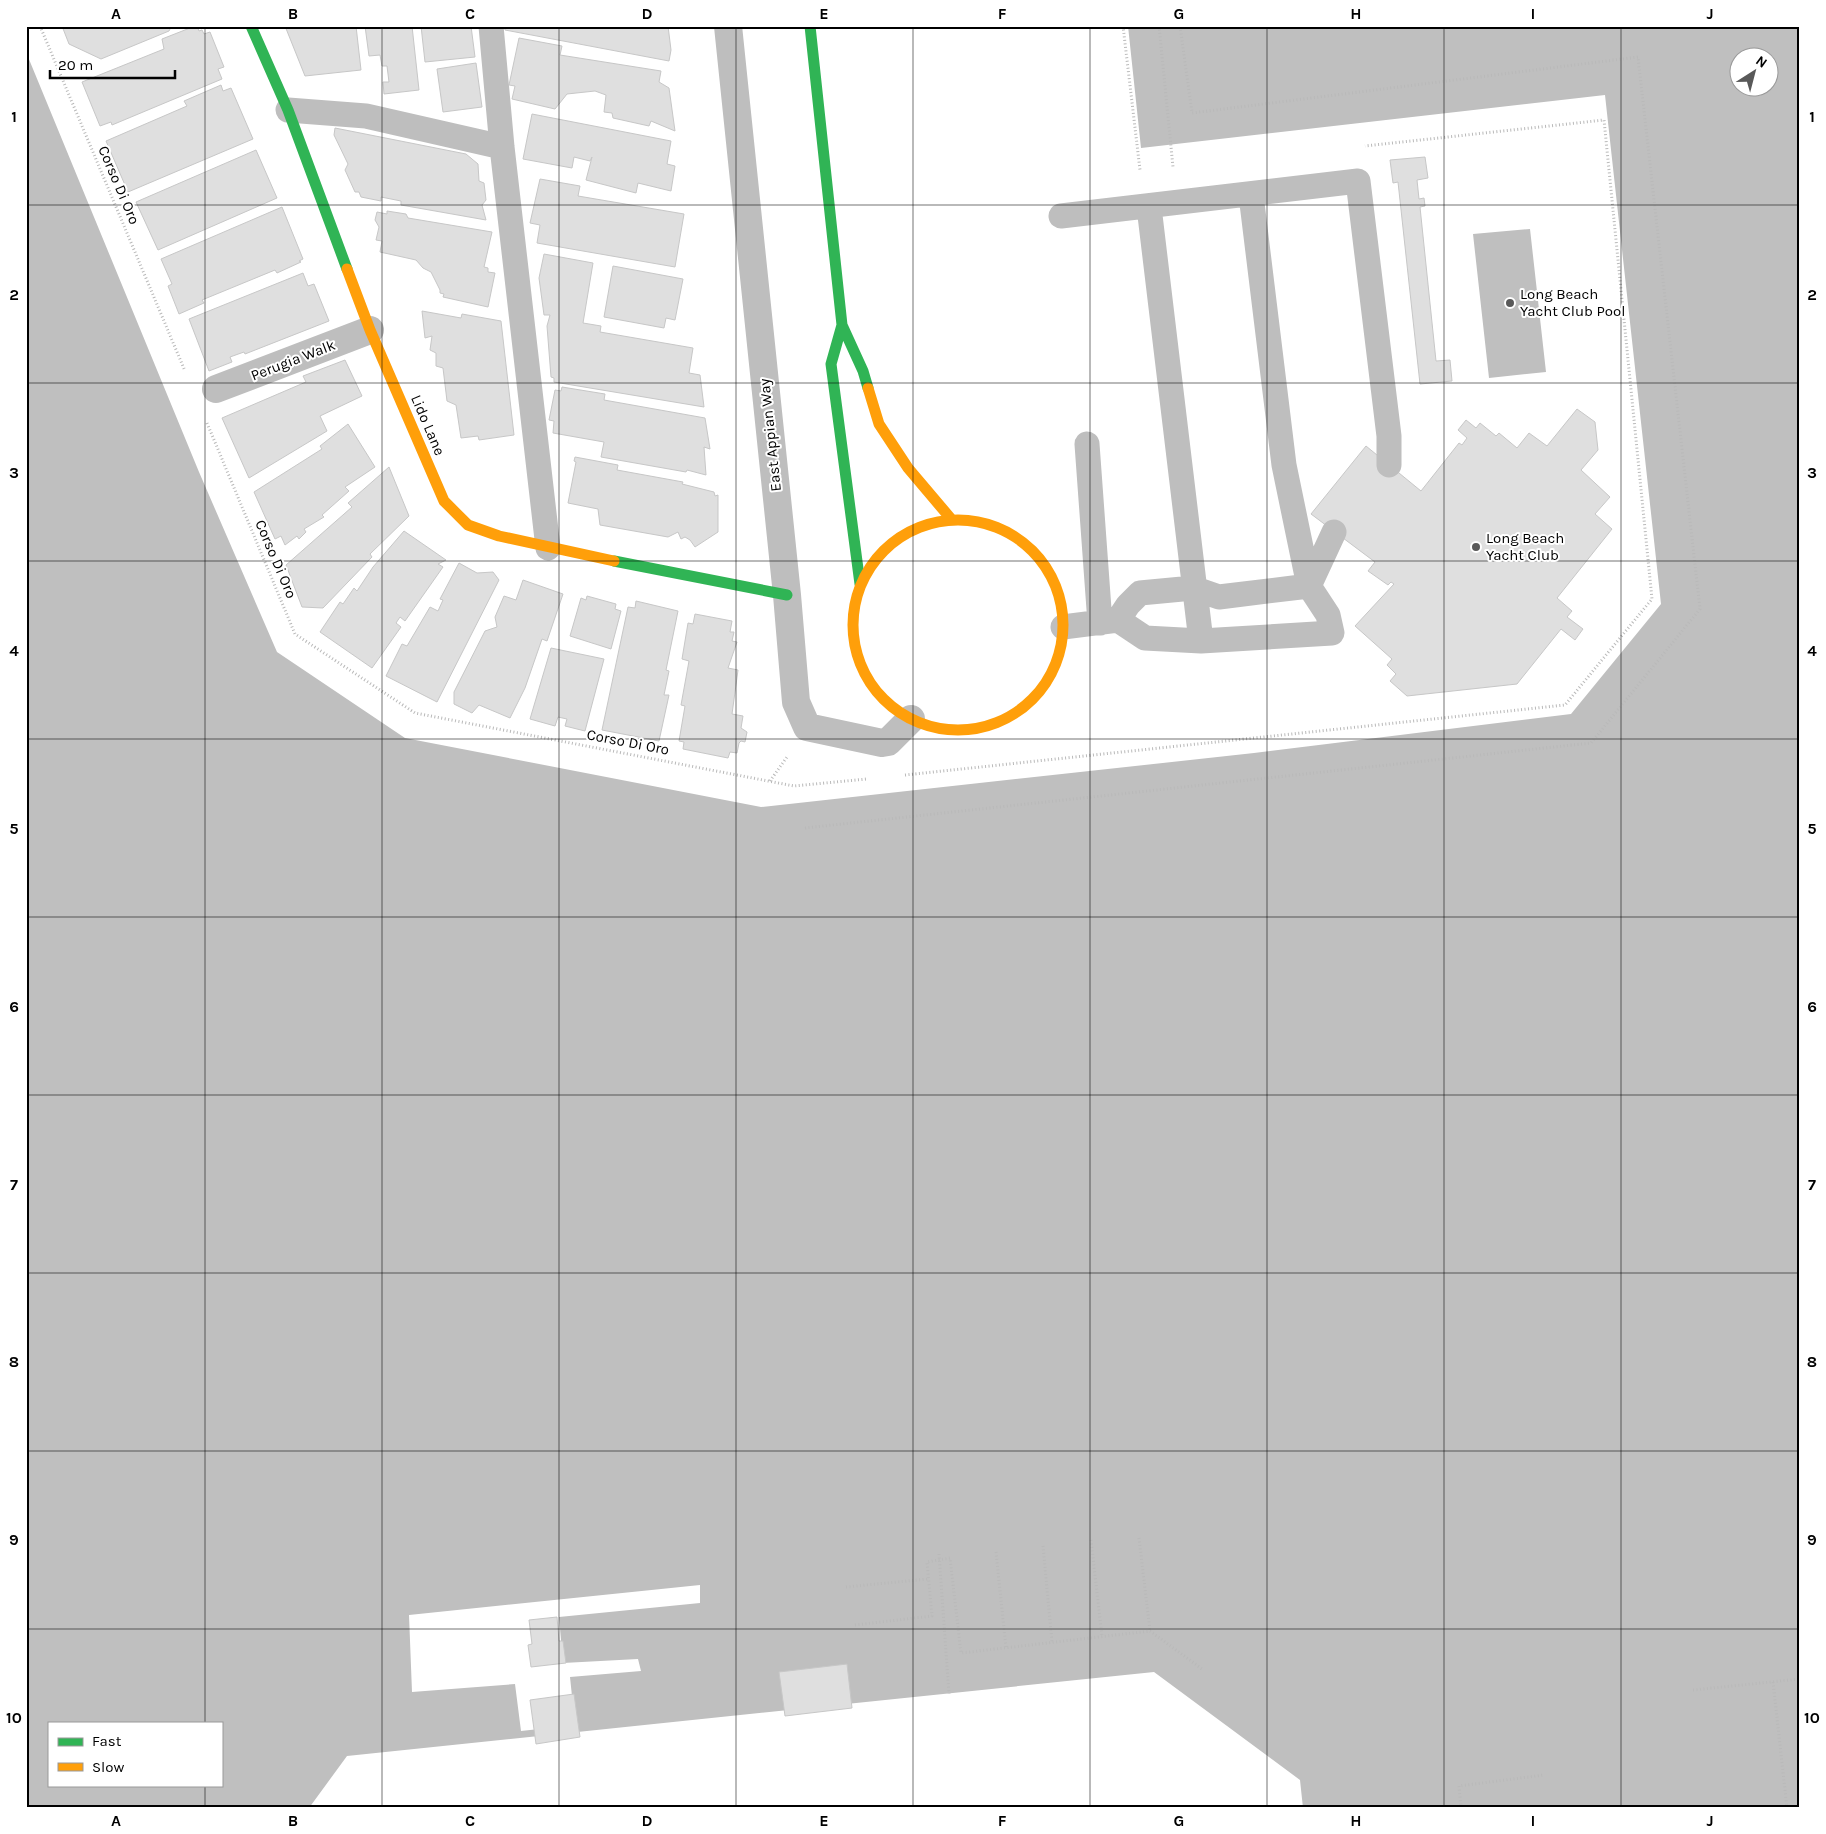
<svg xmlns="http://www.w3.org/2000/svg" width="1826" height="1834" viewBox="0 0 1826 1834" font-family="Karla,sans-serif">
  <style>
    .water { fill: #bfbfbf; fill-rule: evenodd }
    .pier { fill: #fff }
    .building { fill: #dfdfdf; stroke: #c7c7c7 }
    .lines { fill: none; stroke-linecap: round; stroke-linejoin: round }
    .path { stroke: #b9b9b9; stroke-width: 3; stroke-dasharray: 1 2.5; stroke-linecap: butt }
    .lane { stroke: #bebebe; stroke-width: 25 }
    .street { stroke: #bebebe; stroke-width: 28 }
    .fast { stroke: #30b455; stroke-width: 11 }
    .slow { stroke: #ff9f0a; stroke-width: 11 }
    .grid { fill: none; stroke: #000; stroke-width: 1; stroke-opacity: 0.55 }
    .poi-dot { fill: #595959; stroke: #fff; stroke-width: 2 }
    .labels { text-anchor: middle; stroke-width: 4; stroke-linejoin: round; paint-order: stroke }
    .street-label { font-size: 15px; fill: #000; stroke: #fff }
    .poi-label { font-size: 15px; fill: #000; stroke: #fff; text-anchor: start }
    .neatline { fill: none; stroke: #000; stroke-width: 2 }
    .grid-label { font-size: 16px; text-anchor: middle; font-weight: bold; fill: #000 }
  </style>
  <rect width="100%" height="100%" fill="#fff"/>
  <!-- water -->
  <path class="water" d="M1128,26H1800V1808H1303L1300,1780L1154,1672L347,1756L309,1808H26V52L199,472L277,652L405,738L761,807L1254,753L1571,714L1661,604L1605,95L1141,148ZM1738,58H1768V88H1738ZM49,1723H221V1785H49Z
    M1530,229L1546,372L1489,378L1473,234Z"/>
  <!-- pier -->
  <path class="pier" d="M700,1585V1603L559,1617L563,1663L638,1659L641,1671L570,1677L575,1725L521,1731L515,1684L412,1692L409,1615Z"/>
  <!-- building -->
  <path class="building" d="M62,26H175L174,28L171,27L169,31L101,59L69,44Z
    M195,26H197L199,31L202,30L204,34L210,32L224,67L218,69L222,79L112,125L111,122L100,126L82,82L164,49L162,39Z
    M285,26H356L361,70L305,76Z
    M365,26H412L419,90L384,94L383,82H389L387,66H382L380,55L369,56Z
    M421,26H471L475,57L425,62Z
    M504,26H668L671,50L669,61L505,30Z
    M519,38L562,46L560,55L661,71L659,82L669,88L675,131L651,121L649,126L613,118L612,113L604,112L606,95L595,91L567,94L555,109L512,99L515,86L509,85Z
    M476,63L482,107L443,112L437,69Z
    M221,85L223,91L231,88L253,139L128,192L106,141L187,106L184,101Z
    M532,114L671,141L667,164L675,166L671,191L638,183L636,193L586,180L592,157L590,161L574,157L572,168L523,159Z
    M335,128L466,154L478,164L479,181L484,183L486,200L482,205L486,220L401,205V201L381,197V201L361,197L359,192H355L345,170L348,164L334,135Z
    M256,150L277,198L158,250L136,202Z
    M1425,157L1428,178L1417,180L1419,199L1424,198L1425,206L1420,207L1436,361L1450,360L1452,381L1420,384L1398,182L1393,183L1390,160Z
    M540,179L580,186L578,196L684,214L675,267L537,243L540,225L530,223Z
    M282,207L303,259L299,261L301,262L277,273L275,270L202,300L204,303L179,314L168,286L172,284L161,259Z
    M387,211L406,214L408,218L492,232L484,267L488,268V272L495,273L488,307L443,297L444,294L440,293V290L431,272L423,268L416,260L380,252L382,241L376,240L379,227L375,220L377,212L387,214Z
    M544,254L593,263L583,323L601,326L600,332L693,348L689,373L700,375L704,407L554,382V378L551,377L547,326L550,315H544L539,278Z
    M613,266L683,279L675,320L666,318L664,328L604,317Z
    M303,273L308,286L314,284L329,321L245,354L244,352L230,357L232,362L209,371L189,319Z
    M422,311L461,318L462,314L501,321L514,435L479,440L478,436L461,438L456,405L447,401L443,368L436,366V353L430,350L432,336L425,338Z
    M345,360L362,396L320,416L327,431L249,478L222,418L306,382L303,376Z
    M562,387L605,394L604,400L705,418L710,449L704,447L706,475L687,470L686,472L601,457L604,442L553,433L554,421L549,420L555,390L561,391Z
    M1577,409L1595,422L1598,450L1581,470L1610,497L1595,514L1612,529L1557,598L1572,611L1567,617L1583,629L1575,640L1561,629L1517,684L1407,696L1390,681L1396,674L1387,665L1392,659L1355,626L1394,584L1391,582L1388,585L1368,571L1375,562L1311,514L1366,446L1421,491L1459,443L1462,445L1467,438L1458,430L1466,420L1476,428L1480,423L1496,436L1499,433L1517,448L1529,433L1547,446Z
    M348,424L375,467L345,487L349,491L322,515L324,517L304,529L306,532L299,539L297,536L285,545L281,536L275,539L254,492L322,449L320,446Z
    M575,457L618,465L617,470L683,482L682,484L714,492L715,496L718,495V532L695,547L690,540L685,537L681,539L678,532L668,537L600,525L598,509L568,503L576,462L574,461Z
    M389,467L409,516L370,554L372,557L323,608L302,607L286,565L352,507L348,503Z
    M404,531L446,560L438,564L443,567L405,621L400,617L396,623L401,627L372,668L320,632L340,602L343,604L354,588L357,591L373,567Z
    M459,563L477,573L493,572L499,580L437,702L386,676L402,644L407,646L430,607L438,611L443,600L440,599Z
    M523,580L563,594L547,641L542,639L525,688L510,718L479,705L472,713L454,704V692L485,631L497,627L495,617L504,596L516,600Z
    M587,596L616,604L615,609L621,611L611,649L570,636L581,598L586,600Z
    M636,601L678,611L666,670L669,671L664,695H669L659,741L602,730L628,607L635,608Z
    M695,614L732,621L730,632H734L732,641L737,642L728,668L738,670L732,714L743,716L741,728L747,732L745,742L741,741L739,743L737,753L730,752L728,758L683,749L684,742L679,741L685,706L681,705L689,661L682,659L688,623L693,624Z
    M551,648L604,659L585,731L565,726L567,719L558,717L555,726L530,719Z
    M557,1617L559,1641H563L566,1663L531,1667L528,1645L532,1644L529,1620Z
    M847,1664L852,1708L785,1716L779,1672Z
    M574,1694L580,1737L536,1744L530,1700Z"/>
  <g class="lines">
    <!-- path -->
    <path class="path" d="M40,26L185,371
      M1123,26L1140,170
      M1159,26L1173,167
      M207,423L295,634L415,713L794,786L867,779
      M905,775L1565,705L1652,599L1604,120L1365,146
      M770,781L787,757
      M805,828L1591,743L1700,609L1638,57L1192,113L1180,26
      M1139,1538L1150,1631
      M1091,1540L1102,1636
      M1043,1546L1052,1642
      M996,1552L1006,1648
      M939,1554L949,1694
      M846,1587L928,1579
      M855,1625L932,1616L927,1562L950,1558L961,1653L1150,1631L1202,1669
      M1773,1682L1787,1808
      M1693,1690L1800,1679
      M1461,1808L1459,1786L1544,1775"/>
    <!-- lane -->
    <path class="lane" d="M491,26L502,147L548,548
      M288,110L366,116L502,147
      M1149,207L1201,641
      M1061,216L1358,181L1389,436V465
      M1087,444L1100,623
      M1309,586L1334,532
      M1118,620L1145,638L1201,641L1332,633L1328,615L1309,586L1284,465L1251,195
      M1063,627L1118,620L1128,605L1140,593L1193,588L1219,597L1309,586"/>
    <!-- street -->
    <path class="street" d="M728,26L787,595L796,702L807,727L882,743L888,742L911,719
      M216,389L370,330"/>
    <!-- fast -->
    <path class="fast" d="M251,26L288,110L347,269
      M810,26L842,325L863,371L868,388
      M842,325L831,364L860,584
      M614,561L787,595"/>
    <!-- slow -->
    <path class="slow" d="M347,269L370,330L444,501L468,525L499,536L614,561
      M868,388L879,424L908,468L952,520
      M853 625a105 105 0 1 1 210 0a105 105 0 1 1-210 0Z"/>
  </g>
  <!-- grid -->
  <path class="grid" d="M205,26V1723M382,26V1808M559,26V1808M736,26V1808M913,26V1808M1090,26V1808M1267,26V1808M1444,26V1808M1621,26V1808M26,205H1800M26,383H1800M26,561H1800M26,739H1800M26,917H1800M26,1095H1800M26,1273H1800M26,1451H1800M26,1629H1800M205,1785V1808"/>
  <!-- markers -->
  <g class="poi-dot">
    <circle cx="1510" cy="303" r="5"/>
    <circle cx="1476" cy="547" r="5"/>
  </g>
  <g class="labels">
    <!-- street labels -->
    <g class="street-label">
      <text transform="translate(119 185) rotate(67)" y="5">Corso Di Oro</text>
      <text transform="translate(293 360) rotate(-21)" y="5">Perugia Walk</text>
      <text transform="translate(428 425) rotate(67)" y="5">Lido Lane</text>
      <text transform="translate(770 435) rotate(-96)" y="5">East Appian Way</text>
      <text transform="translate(276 559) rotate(67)" y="5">Corso Di Oro</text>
      <text transform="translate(628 742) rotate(11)" y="5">Corso Di Oro</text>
    </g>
    <!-- poi labels -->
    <g class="poi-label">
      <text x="1520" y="299">Long Beach<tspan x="1520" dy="17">Yacht Club Pool</tspan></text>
      <text x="1486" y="543">Long Beach<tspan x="1486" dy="17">Yacht Club</tspan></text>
    </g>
  </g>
  <!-- border -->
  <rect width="1826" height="1834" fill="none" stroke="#ffffff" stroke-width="55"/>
  <!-- legend -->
  <rect x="48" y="1722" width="175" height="65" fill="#ffffff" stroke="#999999"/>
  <rect x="58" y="1738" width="25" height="8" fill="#30b455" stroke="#999999"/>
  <text x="92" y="1746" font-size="15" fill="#000000">Fast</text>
  <rect x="58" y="1763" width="25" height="8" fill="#ff9f0a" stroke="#999999"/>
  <text x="92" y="1772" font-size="15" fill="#000000">Slow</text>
  <!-- north arrow -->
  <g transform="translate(1754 72) rotate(36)"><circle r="24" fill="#ffffff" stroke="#999999"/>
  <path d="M0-4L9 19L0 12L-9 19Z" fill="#595959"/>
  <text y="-8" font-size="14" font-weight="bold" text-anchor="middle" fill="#000000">N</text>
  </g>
  <!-- scale -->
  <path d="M50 70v8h125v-8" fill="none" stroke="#000000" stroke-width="2.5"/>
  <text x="58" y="70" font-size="15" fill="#000000" stroke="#ffffff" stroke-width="4" paint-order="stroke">20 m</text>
  <rect x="28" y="28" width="1770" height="1778" class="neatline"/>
  <g class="grid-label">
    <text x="116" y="19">A</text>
    <text x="293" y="19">B</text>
    <text x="470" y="19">C</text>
    <text x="647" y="19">D</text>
    <text x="824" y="19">E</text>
    <text x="1002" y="19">F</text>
    <text x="1179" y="19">G</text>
    <text x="1356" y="19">H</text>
    <text x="1533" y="19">I</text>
    <text x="1710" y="19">J</text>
    <text x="14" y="122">1</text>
    <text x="1812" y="122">1</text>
    <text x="14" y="300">2</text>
    <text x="1812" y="300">2</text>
    <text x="14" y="478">3</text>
    <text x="1812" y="478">3</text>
    <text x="14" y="656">4</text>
    <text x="1812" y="656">4</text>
    <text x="14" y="834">5</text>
    <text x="1812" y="834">5</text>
    <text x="14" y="1012">6</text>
    <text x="1812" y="1012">6</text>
    <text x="14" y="1190">7</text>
    <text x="1812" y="1190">7</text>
    <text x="14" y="1367">8</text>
    <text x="1812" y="1367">8</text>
    <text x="14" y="1545">9</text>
    <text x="1812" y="1545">9</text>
    <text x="14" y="1723">10</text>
    <text x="1812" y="1723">10</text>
    <text x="116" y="1826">A</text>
    <text x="293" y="1826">B</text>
    <text x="470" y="1826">C</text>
    <text x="647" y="1826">D</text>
    <text x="824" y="1826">E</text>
    <text x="1002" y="1826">F</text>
    <text x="1179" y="1826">G</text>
    <text x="1356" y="1826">H</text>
    <text x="1533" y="1826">I</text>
    <text x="1710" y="1826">J</text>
  </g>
</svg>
